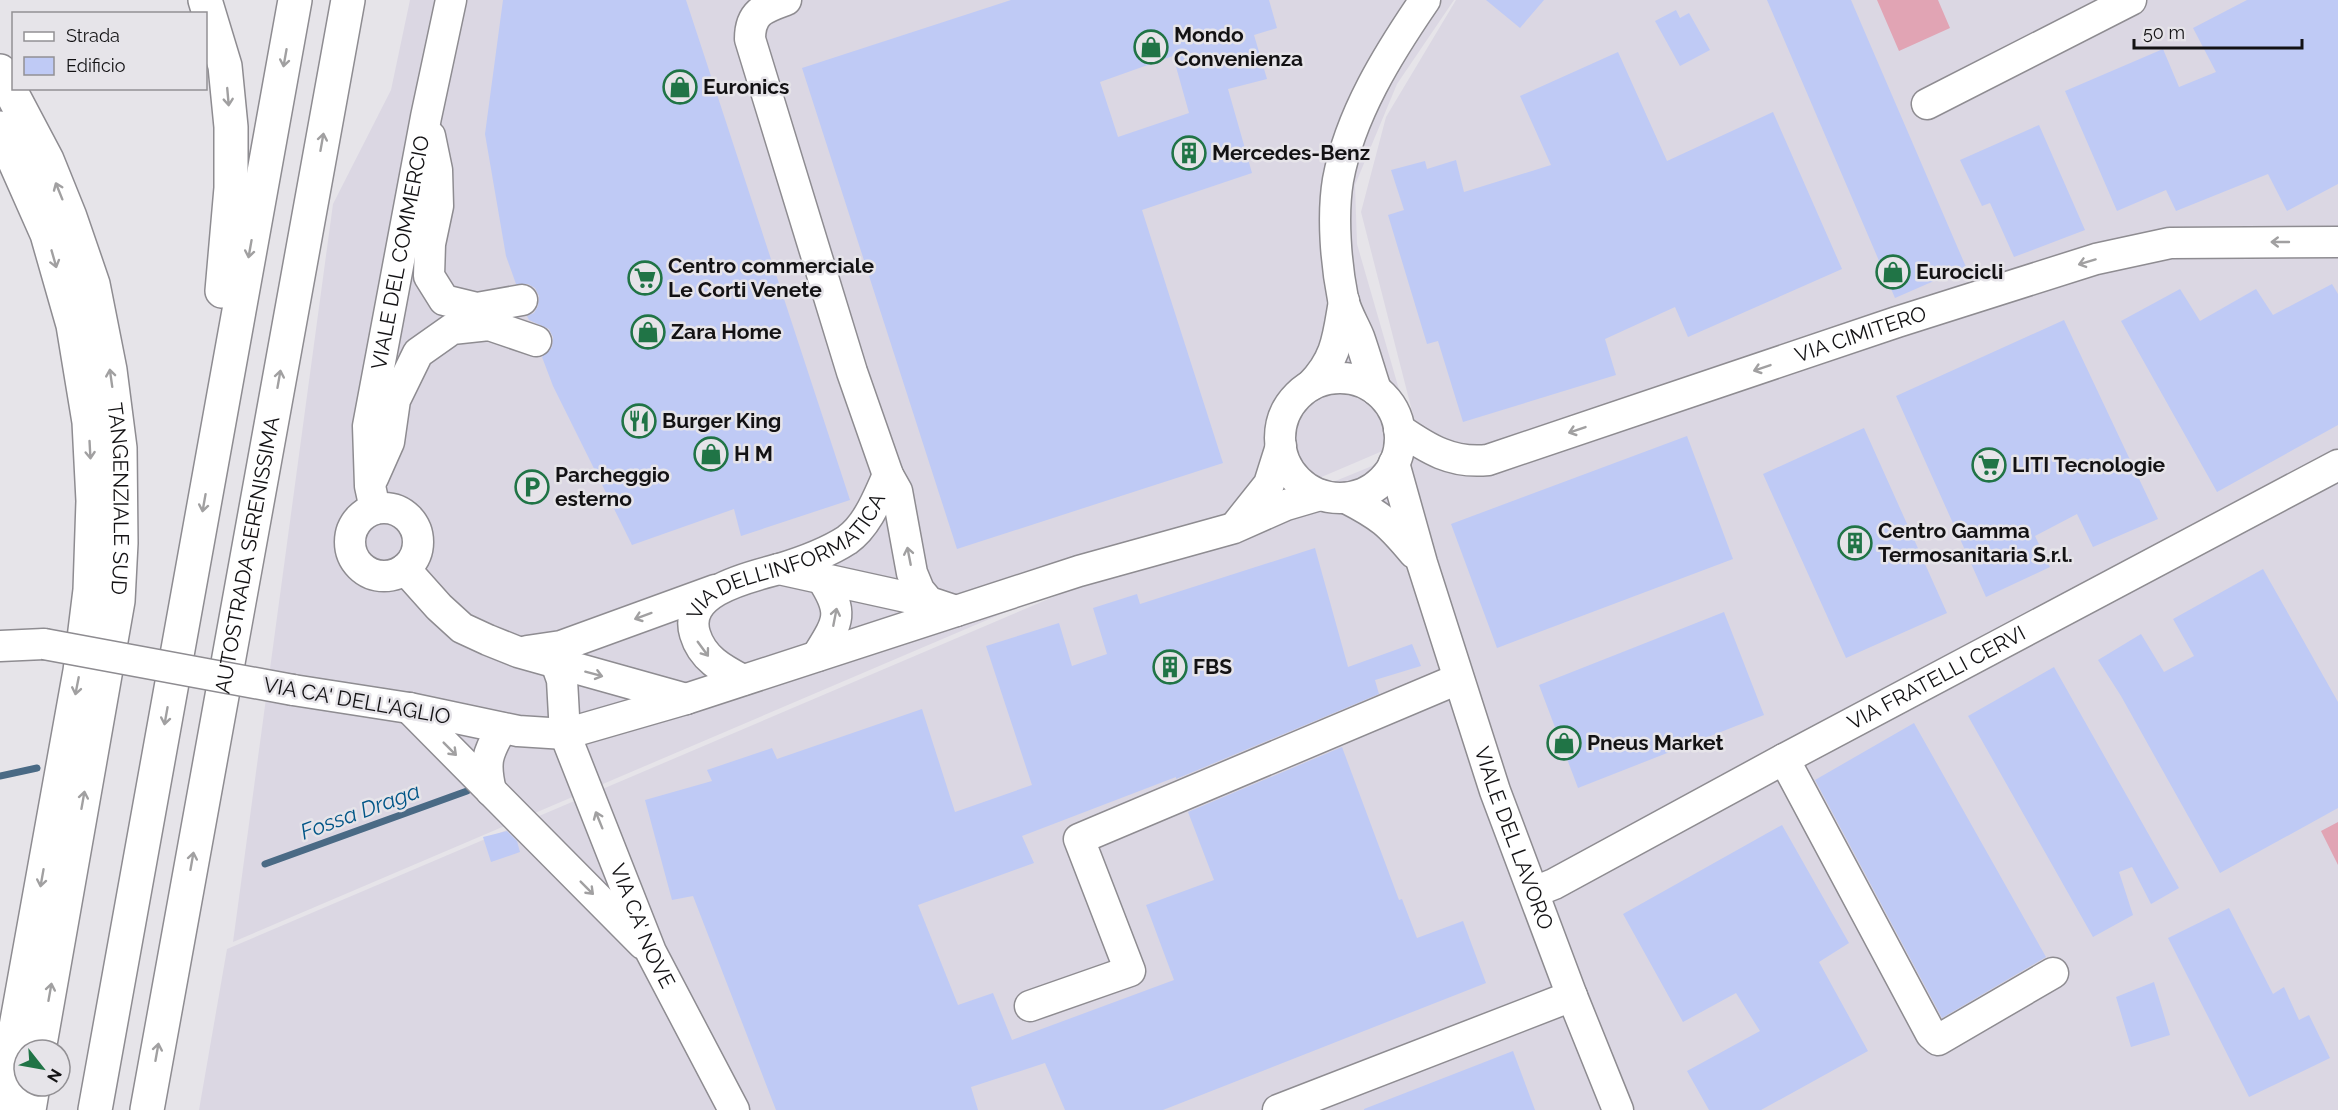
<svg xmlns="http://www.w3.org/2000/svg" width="2338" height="1110" viewBox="0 0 2338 1110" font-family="Raleway,sans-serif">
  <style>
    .built { fill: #dbd7e3 }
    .green { fill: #e1a4b4 }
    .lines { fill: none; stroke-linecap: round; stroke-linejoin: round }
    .stream { stroke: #4a6a85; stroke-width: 7 }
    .building { fill: #bfcaf5; fill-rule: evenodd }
    .minor-casing { stroke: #8e8c91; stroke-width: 33 }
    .highway-casing { stroke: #8e8c91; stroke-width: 36 }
    .minor { stroke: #fff; stroke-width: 30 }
    .highway { stroke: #fff; stroke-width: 33 }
    .minor-bridge-casing { stroke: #8e8c91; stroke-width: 33; stroke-linecap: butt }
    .minor-bridge { stroke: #fff; stroke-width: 30 }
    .oneway { stroke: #a1a0a1 }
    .labels { text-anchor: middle; stroke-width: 5; stroke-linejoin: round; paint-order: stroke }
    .poi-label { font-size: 21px; font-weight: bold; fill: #131214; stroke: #e6e4e9; text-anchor: start }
    .street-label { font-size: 21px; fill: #131214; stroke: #e6e4e9 }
    .water-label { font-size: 22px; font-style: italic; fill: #005587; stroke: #e6e4e9 }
  </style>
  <rect width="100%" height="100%" fill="#e6e4e9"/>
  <!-- built -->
  <path class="built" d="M410,0H1454L1397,84L1355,185L1357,244L1413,438L233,942L333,204L391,90Z
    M1456,0H2338V1110H199L227,949L1072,589L1421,446L1361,212L1386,117Z"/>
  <!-- green -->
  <path class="green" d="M1877,0H1938L1950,28L1899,51Z
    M2338,822V865L2321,831Z"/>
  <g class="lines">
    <!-- stream -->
    <path class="stream" d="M0,776L37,768
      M265,864L467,791"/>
  </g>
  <!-- building -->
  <path class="building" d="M503,0H686L850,500L741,536L734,509L632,545L553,386L542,357L552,347L553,337L549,329L529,320L527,316L534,313L538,306L539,296L535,288L528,284H516L506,256L485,134Z
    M1011,0H1269L1277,28L1254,35L1267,79L1228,89L1252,173L1142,210L1223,463L957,549L802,68ZM1173,56L1189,113L1118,137L1100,82Z
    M1486,0H1544L1520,28Z
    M1767,0H1851L1966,267L1895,298Z
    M2247,0H2338V184L2287,211L2268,174L2176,211L2166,190L2117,211L2065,91L2163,49L2179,87L2216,72L2193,28Z
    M1676,10L1680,18L1689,13L1710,50L1680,66L1655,21Z
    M1618,52L1667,161L1773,112L1842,269L1688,337L1675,307L1605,339L1616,375L1463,422L1438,341L1427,344L1388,215L1404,210L1391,170L1425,161L1427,169L1456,160L1464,192L1551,165L1520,96Z
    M2039,125L2085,230L2014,257L1990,203L1982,206L1960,160Z
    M2332,284L2338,294V425L2217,492L2121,321L2180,289L2200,321L2256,289L2273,315Z
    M2064,320L2158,519L2093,547L2077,514L2035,536L2050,567L1986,597L1896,396Z
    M1864,428L1947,613L1846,658L1763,474Z
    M1687,436L1733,559L1497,648L1451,524Z
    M1315,548L1348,667L1412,644L1421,666L1375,680L1379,694L1176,779V777L1022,836L1034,863L918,905L958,1005L993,993L1012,1040L1174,980L1146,905L1214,880L1188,812L1342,747L1399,900L1402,899L1417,938L1463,921L1486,983L1163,1110H1065L1045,1063L971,1087L978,1110H776L693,896L672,900L645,800L712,781L707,770L772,748L777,759L922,709L955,812L1032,785L986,646L1059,623L1072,666L1107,654L1093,608L1137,594L1140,604Z
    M2263,569L2338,702V808L2220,873L2121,696L2098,660L2141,634L2164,672L2194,656L2173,619Z
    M1724,612L1764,715L1578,788L1539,685Z
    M2054,667L2179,888L2151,904L2132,867L2119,872L2133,915L2093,937L1968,716Z
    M1914,723L2046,957L1942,1018L1815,780Z
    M1782,825L1849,943L1819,962L1868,1051L1761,1110H1709L1687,1071L1760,1031L1736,993L1683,1022L1623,914Z
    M507,831L517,841L520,852L491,862L483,837Z
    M2229,908L2273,994L2284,987L2299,1020L2309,1015L2330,1058L2249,1097L2168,938Z
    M2154,982L2170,1035L2131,1047L2116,997Z
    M1513,1051L1535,1110H1364V1109Z"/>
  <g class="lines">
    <defs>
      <g id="minor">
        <path d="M786,0C764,8 750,12 750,39L852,372L888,475L897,491L912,573L919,590L929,602L956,611"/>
        <path d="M1927,104L2131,0"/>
        <path d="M430,136L437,170L438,206L430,244L429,276L444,300L477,308L522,300"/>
        <circle cx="1340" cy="438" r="60"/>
        <path d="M1311,385C1337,359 1338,336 1344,301"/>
        <path d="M1376,390C1370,372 1365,354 1359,337C1354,325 1346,312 1343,299C1336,264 1332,216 1338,180C1350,115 1388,54 1425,0"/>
        <path id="s1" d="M1399,429C1428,449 1452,464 1488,460L1897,322L2096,259L2170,243L2338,242"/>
        <path id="s2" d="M1394,463L1422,563L1495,791L1572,996L1618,1110"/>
        <path d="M373,478L389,442L395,400L418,353L452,329L489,325L536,341"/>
        <path d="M1346,498C1381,516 1389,523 1414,553"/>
        <circle cx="384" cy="542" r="34"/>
        <path id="s3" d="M375,509L370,486L368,426L426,117L451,0"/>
        <path d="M1238,523L1269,484L1281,446"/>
        <path d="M405,569L439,607L462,628L488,640L518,652L686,699"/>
        <path d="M779,569L929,602"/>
        <path d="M0,646L44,644"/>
        <path d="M527,651L561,646L715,590"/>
        <path d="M817,656C838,622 845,614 822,579"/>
        <path id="s4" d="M556,663L562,680L565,734L651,952L734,1110"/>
        <path id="s5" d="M743,680C722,669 702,658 695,634C682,591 750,577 779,569C802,562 827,553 847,540C868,525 878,497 888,475"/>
        <path d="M293,690L409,708L518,731L565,734L686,699L1079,571L1234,528L1286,505L1320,495"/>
        <path d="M409,708L643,944"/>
        <path d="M1784,759L1931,1034L1938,1040L2053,973"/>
        <path d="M491,791C484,762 487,754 502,728"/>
        <path id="s6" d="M1534,892L1554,884L1784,759L2338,465"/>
        <path d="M1030,1006L1130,971L1079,839L1458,679"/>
        <path d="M1278,1110L1572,996"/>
      </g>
      <g id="highway">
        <path d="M205,0L225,66L231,127V188L222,291"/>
        <path id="s7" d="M0,71L47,160L70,217L93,284L110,370L120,448L121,543L118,601L39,1050"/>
        <path d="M0,128L47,234L73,325L89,422L93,501L90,590L80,671L1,1110"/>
        <path d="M29,1110L33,1086"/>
        <path d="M95,1110L295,0"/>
        <path id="s8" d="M147,1110L348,0"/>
      </g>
    </defs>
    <!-- minor casing -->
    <use href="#minor" class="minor-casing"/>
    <!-- highway casing -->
    <use href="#highway" class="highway-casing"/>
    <!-- minor -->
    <use href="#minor" class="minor"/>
    <!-- highway -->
    <use href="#highway" class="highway"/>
    <defs>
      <path id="minor-bridge" d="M44,644L293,690"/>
    </defs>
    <!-- minor-bridge casing -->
    <use href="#minor-bridge" class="minor-bridge-casing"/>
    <!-- minor-bridge -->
    <use href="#minor-bridge" class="minor-bridge"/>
  </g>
  <!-- one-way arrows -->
  <defs><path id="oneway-shaft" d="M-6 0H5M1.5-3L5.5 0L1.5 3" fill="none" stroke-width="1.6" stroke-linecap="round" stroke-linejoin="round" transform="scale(1.5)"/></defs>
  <g class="oneway">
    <use href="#oneway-shaft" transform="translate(285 58) rotate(100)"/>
    <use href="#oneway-shaft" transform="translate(228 97) rotate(85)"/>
    <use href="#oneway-shaft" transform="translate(322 142) rotate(-80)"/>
    <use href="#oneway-shaft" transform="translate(59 191) rotate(-112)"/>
    <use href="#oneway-shaft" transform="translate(2280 242) rotate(180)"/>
    <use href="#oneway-shaft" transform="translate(250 249) rotate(100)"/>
    <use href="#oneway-shaft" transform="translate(54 259) rotate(74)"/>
    <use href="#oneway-shaft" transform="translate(2087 262) rotate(163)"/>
    <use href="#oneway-shaft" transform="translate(1762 368) rotate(161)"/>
    <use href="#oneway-shaft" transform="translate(111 378) rotate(-98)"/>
    <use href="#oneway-shaft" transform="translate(279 379) rotate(-80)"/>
    <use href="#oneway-shaft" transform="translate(1577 430) rotate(161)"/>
    <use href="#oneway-shaft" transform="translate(90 450) rotate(87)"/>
    <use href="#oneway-shaft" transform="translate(204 503) rotate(100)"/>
    <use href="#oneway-shaft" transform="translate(909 556) rotate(-101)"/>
    <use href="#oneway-shaft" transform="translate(643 616) rotate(160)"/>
    <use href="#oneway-shaft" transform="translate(835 617) rotate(-79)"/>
    <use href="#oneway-shaft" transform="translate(703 649) rotate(54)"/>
    <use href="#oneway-shaft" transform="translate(594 674) rotate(15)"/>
    <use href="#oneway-shaft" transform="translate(77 686) rotate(101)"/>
    <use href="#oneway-shaft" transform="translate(166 716) rotate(100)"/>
    <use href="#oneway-shaft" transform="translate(450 749) rotate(45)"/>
    <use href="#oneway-shaft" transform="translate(83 800) rotate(-80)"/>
    <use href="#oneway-shaft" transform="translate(599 820) rotate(-112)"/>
    <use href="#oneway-shaft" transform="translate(192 861) rotate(-80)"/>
    <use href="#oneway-shaft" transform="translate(42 878) rotate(100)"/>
    <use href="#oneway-shaft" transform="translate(587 888) rotate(45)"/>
    <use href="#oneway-shaft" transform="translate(50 992) rotate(-80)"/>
    <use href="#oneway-shaft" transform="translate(157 1052) rotate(-80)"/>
  </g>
  <!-- icons -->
  <defs>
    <symbol id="shop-ring" viewBox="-11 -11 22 22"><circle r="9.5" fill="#e6e4e9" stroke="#207446" stroke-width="1.5"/><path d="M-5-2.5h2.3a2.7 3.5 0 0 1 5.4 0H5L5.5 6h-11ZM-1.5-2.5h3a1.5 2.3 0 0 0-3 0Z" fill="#207446"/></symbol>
    <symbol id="building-ring" viewBox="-11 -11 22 22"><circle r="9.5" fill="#e6e4e9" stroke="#207446" stroke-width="1.5"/><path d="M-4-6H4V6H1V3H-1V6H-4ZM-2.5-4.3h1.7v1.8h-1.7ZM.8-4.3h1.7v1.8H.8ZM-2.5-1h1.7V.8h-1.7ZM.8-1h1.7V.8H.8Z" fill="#207446"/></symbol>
    <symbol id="supermarket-ring" viewBox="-11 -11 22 22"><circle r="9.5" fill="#e6e4e9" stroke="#207446" stroke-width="1.5"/><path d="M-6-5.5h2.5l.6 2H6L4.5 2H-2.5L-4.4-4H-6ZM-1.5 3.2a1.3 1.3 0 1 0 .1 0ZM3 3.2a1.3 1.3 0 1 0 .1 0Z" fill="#207446"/></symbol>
    <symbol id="restaurant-ring" viewBox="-11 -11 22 22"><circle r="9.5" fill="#e6e4e9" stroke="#207446" stroke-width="1.5"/><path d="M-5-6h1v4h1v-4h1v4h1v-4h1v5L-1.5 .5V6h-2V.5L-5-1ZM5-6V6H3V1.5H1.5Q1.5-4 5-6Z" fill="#207446"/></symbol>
    <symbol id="parking-ring" viewBox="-11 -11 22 22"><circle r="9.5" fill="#e6e4e9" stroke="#207446" stroke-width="1.5"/><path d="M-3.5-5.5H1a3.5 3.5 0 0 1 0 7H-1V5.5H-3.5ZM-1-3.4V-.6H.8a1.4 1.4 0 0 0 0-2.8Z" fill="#207446"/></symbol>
  </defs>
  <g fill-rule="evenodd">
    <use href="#shop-ring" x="1132" y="28" width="38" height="38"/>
    <use href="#shop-ring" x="661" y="68" width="38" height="38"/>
    <use href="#building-ring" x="1170" y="134" width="38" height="38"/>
    <use href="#shop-ring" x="1874" y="253" width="38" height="38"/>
    <use href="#supermarket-ring" x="626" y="259" width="38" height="38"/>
    <use href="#shop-ring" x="629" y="313" width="38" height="38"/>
    <use href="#restaurant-ring" x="620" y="402" width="38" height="38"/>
    <use href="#shop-ring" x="692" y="435" width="38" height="38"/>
    <use href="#supermarket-ring" x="1970" y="446" width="38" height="38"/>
    <use href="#parking-ring" x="513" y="468" width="38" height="38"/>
    <use href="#building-ring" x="1836" y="524" width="38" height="38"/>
    <use href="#building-ring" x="1151" y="648" width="38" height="38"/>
    <use href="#shop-ring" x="1545" y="724" width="38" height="38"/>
  </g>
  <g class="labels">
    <!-- poi labels -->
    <g class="poi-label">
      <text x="1174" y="42">Mondo<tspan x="1174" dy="24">Convenienza</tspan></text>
      <text x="703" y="94">Euronics</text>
      <text x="1212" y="160">Mercedes-Benz</text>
      <text x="668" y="273">Centro commerciale<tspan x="668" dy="24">Le Corti Venete</tspan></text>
      <text x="1916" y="279">Eurocicli</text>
      <text x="671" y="339">Zara Home</text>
      <text x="662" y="428">Burger King</text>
      <text x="734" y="461">H M</text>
      <text x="2012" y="472">LITI Tecnologie</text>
      <text x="555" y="482">Parcheggio<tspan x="555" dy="24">esterno</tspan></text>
      <text x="1878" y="538">Centro Gamma<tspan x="1878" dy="24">Termosanitaria S.r.l.</tspan></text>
      <text x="1193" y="674">FBS</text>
      <text x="1587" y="750">Pneus Market</text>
    </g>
    <!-- street labels -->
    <g class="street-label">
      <text dy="7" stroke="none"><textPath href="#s3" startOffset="260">VIALE DEL COMMERCIO</textPath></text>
      <text dy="7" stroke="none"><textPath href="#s1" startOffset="490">VIA CIMITERO</textPath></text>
      <text dy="7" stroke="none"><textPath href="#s7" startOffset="450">TANGENZIALE SUD</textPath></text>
      <text dy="7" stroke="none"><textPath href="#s8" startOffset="564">AUTOSTRADA SERENISSIMA</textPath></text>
      <text dy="7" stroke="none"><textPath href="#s5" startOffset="201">VIA DELL'INFORMATICA</textPath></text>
      <text dy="7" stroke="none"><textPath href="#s6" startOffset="456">VIA FRATELLI CERVI</textPath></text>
      <text transform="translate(357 701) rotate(10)" y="7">VIA CA' DELL'AGLIO</text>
      <text dy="7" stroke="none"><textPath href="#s2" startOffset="394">VIALE DEL LAVORO</textPath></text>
      <text dy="7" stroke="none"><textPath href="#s4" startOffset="279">VIA CA' NOVE</textPath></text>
    </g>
    <!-- water labels -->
    <g class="water-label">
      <text transform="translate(360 811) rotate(-20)" y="8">Fossa Draga</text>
    </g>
  </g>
  <!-- legend -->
  <rect x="12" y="12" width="195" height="78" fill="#e6e4e9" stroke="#929094" stroke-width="1.5"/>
  <rect x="24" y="32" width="30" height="9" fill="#ffffff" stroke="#929094" stroke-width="1.5"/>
  <text x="66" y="42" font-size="18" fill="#131214">Strada</text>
  <rect x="24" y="57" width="30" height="18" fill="#bfcaf5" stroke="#929094" stroke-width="1.5"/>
  <text x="66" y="72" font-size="18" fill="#131214">Edificio</text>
  <!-- north arrow -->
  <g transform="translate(42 1068) rotate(121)"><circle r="28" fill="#e6e4e9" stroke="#929094" stroke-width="1.5"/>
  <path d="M0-4.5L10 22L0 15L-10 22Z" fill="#207446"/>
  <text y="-9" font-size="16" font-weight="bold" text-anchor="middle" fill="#131214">N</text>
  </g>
  <!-- scale -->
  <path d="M2134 39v9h168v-9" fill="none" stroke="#131214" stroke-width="3"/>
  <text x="2143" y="39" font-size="18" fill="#131214" stroke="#e6e4e9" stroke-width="4.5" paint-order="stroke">50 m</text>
</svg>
